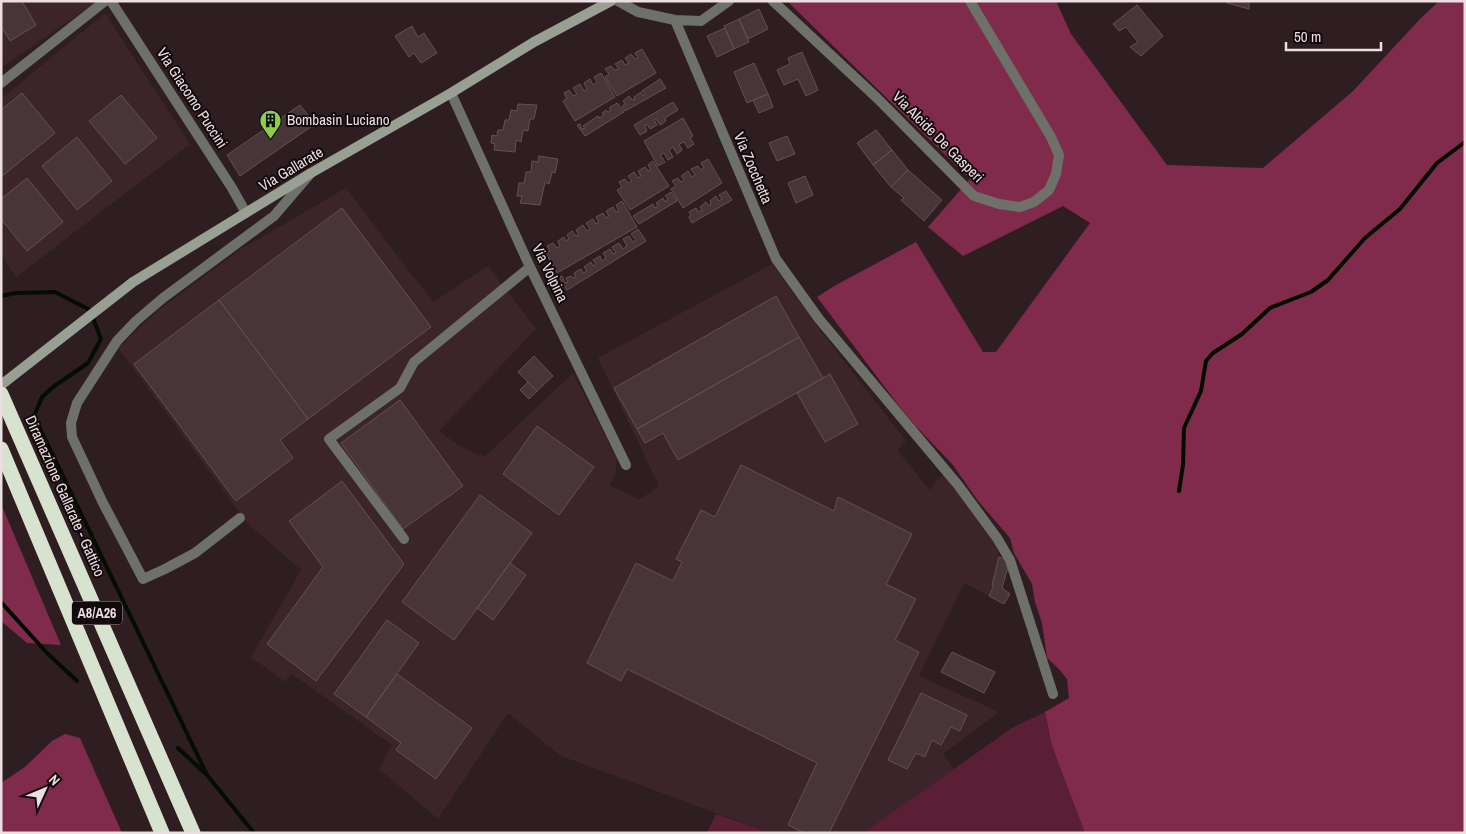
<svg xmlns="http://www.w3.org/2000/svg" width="1466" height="834" viewBox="0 0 1466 834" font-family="'Archivo Narrow',sans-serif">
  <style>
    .built { fill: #3c242b }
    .green { fill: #5b1f35 }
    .forest { fill: #802b4b }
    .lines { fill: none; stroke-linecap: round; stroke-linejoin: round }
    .stream { stroke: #040e00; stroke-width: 4 }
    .building { fill: #47353a; stroke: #645055 }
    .street { stroke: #6d716a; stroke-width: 10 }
    .secondary { stroke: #989f93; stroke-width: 10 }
    .highway { stroke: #d7e2cf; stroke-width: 15 }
    .labels { text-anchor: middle; stroke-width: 4; stroke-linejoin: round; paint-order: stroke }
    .shield { fill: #11090b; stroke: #aa9fa2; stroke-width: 1 }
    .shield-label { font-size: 14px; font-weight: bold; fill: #ecdfe2 }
    .street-label { font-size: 15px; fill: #ecdfe2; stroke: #11090b }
    .poi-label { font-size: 15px; fill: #ecdfe2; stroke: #11090b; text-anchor: start }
  </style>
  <rect width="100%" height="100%" fill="#2e1d21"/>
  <!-- built -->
  <path class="built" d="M1,1H94L95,3L1,68Z
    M105,13L190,144L16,277L1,254V99Z
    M346,188L433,302L488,266L536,329L439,431L457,444L473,453L485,456L573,373L617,459L615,476L609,485L639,500L659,486L598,358L772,264L818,327L906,441L897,450L930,490L937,480L943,475L996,542L999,557L992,584L994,585L989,596L964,583L919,676L999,712L943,754L954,769L863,833H770L561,756L508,713L438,819L379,769L392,745L292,674L285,682L251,657L301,570L248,524L118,348L160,309L241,249Z"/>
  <!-- green -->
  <path class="green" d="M1045,712L1052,746L1085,833H863L1012,728Z
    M716,814L770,833H707Z"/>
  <!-- forest -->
  <path class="forest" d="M787,1H1056L1071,34L1167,165L1263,168L1353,91L1420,19L1439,1H1465V833H1085L1052,746L1045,712L1069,698L1067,679L1058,668L1047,658L1042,623L1035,602L1032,584L1014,553L1010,538L978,501L953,465L913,423L899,406L817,297L836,285L916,242L983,352H996L1090,223L1063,206L963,256L928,227L970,179Z
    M1,504L61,645L27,643L1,621Z
    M65,734L80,738L122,833H1V783L25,767L52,741Z"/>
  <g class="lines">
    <!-- stream -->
    <path class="stream" d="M1,296L16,293L55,292L90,310L101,339L88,363L53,387L42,397L34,416L207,775
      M1179,491L1183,465L1184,428L1201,391L1206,361L1213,353L1242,334L1270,308L1311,292L1328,280L1365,238L1400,209L1437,163L1465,142
      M1,602L47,653L77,681
      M178,748L207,775L254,833"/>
  </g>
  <!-- building -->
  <path class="building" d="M1,1H22L36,25L10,41L1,26Z
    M1227,1H1249V9L1227,3Z
    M1137,5L1163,36L1141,56L1130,47L1138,42L1126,27L1119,31L1113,24Z
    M759,9L768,29L748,39L739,19Z
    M739,19L749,42L734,49L724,26Z
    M412,26L418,37L424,33L437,53L421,63L414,53L409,57L395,36Z
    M725,28L734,49L717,57L707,36Z
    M642,49L656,73L617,96L605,77L609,74L605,69L611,66L615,70L619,69L615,64L622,60L625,65L629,63L625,58L631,54L635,59L638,58L635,53Z
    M802,52L818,90L806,96L798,79L784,85L777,70L790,64L788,58Z
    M754,63L768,94L747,103L734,72Z
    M601,73L615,97L575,121L563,101L567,99L564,93L569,90L573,96L577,94L573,88L580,84L584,91L587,89L584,83L590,79L593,85L597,82L594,77Z
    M660,79L666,88L625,111L622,106L625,104L623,101L629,96L632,100L635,99L634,97L641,92L643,96L645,94L642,91Z
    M22,93L55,133L1,177V110Z
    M768,94L773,107L759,113L753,100Z
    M121,95L157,138L125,164L89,121Z
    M673,102L678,110L665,118L666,121L660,125L656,119L654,120L657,125L650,129L647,124L645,126L647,131L640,135L634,125Z
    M617,103L624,112L585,136L577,125L580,124L582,129L585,128L583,126L598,116L599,118L604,115L602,113L606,110L608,112L611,110L609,108Z
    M518,104L537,105L534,119H530L528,131L523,130L521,142L516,140L515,152L494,150L495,144L491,143L492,135L497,136L498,130H503L505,120H509L511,110L517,111Z
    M300,105L315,124L240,176L227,155Z
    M683,118L693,136L690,138L694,144L688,148L684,142L679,144L682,150L677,154L673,147L669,150L673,157L668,160L664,153L660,155L665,162L658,166L644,141Z
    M876,130L892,150L873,165L857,143Z
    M787,136L795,154L777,161L769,143Z
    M77,137L112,181L77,210L42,166Z
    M892,150L908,170L891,187L873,165Z
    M539,156L558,159L555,173L552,172L549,184L545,182L540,205L520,203L522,196H517L519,183H524L526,172H531L532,161L538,162Z
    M708,159L722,183L683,208L671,189L676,186L672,181L678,178L681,182L684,180L681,176L688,171L692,177L695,175L691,169L698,166L701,170L704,168L701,163Z
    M653,161L669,186L630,210L617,190L622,187L619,182L625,179L628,183L632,181L628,176L634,172L638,178L641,176L638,171L645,167L648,171L651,170L648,165Z
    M908,170L942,200L924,221L901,200L904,198L891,187Z
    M805,176L813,195L796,203L788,183Z
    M27,178L63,222L27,251L1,219V199Z
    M726,191L732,200L692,223L689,217L691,215L689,212L696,208L698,212L702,210L700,207L706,202L709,206L711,204L710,201L716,196L719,201L722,199L719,195Z
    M671,192L677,201L639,224L633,216L653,204L655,208L658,206L656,203L663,198L665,202L668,199L665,196Z
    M622,201L637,227L557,273L546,253L550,251L547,246L553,243L557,248L560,246L558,241L564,237L566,241L569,239L567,235L572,231L576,236L579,235L576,230L583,225L587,231L590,229L586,223L593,219L596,224L599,222L596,217L603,213L606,218L609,216L606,211L613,207L616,212L619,211L616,205Z
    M342,208L431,327L308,419L219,300Z
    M638,229L646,241L567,290L559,277L562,276L565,283L568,282L566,278L571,276L573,278L576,277L574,273L581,269L583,273L587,271L584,267L591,262L593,266L596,264L593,260L600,256L602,261L606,258L603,253L610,249L613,254L616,253L612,247L619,243L623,249L627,246L623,239L629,236L633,242L636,240L631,234Z
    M776,296L799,337L637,429L614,388Z
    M219,300L308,419L280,440L293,458L236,501L134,364Z
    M799,337L823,378L678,460L663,433L645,443L637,429Z
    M534,356L553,376L537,391L518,372Z
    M830,374L858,424L825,442L797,393Z
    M528,382L537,391L529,399L520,390Z
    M400,400L463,486L403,529L341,443Z
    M537,426L594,467L559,515L503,474Z
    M741,465L834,511L838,497L912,534L886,584L916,599L895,640L919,652L829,833H804L788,825L817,763L627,669L621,681L587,663L636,563L673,581L682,562L676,559L701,510L715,517Z
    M342,481L404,564L316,681L267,644L323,567L289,521Z
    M480,495L532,533L454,640L402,602Z
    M999,557L1005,559L1008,567L1002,588L1010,594L1004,604L989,596L994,585H992Z
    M510,563L526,575L493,620L477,608Z
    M387,620L419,643L366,717L334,694Z
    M952,652L995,672L984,693L941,672Z
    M397,674L472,728L436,779L396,750L401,743L366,717Z
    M921,693L967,715L960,731L951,727L941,745L932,740L925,757L916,753L907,769L888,760Z"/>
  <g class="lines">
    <!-- street -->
    <path class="street" d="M111,1L232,188L246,213
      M618,1L638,12L675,20L701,21L729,1
      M773,1L877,98L974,196L999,204L1020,207L1034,202L1049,190L1056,174L1059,155L1051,137L970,1
      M675,20L776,259L819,319L958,485L997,538L1010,560L1053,694
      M1,83L105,1
      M451,93L530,267L626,465
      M240,518L195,553L165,569L143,579L102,501L72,437L71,423L77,403L117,341L136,321L163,298L274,216L310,174
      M404,539L329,439L400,388L414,362L530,267"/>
    <!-- secondary -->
    <path class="secondary" d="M1,385L133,282L311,173L451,93L534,42L611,1"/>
    <!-- highway -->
    <path class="highway" d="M1,394L193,833
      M1,449L162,833"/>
  </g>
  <!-- icons -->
  <defs>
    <symbol id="building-pin" viewBox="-11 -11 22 30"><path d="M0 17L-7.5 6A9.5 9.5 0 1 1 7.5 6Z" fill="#8cce45" stroke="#11090b"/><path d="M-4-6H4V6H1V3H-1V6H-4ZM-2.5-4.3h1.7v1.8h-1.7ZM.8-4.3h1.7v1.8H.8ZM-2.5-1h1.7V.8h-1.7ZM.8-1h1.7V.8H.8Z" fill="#111"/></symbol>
  </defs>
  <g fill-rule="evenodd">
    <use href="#building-pin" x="258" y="108" width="25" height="34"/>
  </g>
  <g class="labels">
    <!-- shield labels -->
    <rect class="shield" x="72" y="601.5" width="50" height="23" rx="4"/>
    <g class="shield-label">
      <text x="97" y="618">A8/A26</text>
    </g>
    <!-- street labels -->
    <g class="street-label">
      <text transform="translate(192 98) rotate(57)" y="5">Via Giacomo Puccini</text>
      <text transform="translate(938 137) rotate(45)" y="5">Via Alcide De Gasperi</text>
      <text transform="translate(753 168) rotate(67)" y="5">Via Zocchetta</text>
      <text transform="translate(291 169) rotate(-31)" y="5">Via Gallarate</text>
      <text transform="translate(550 273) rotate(64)" y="5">Via Volpina</text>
      <text transform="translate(65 496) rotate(66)" y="5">Diramazione Gallarate - Gattico</text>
    </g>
    <!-- poi labels -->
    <g class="poi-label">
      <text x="287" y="125">Bombasin Luciano</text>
    </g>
  </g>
  <!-- border -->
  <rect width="1466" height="834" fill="none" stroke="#ecdfe2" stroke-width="5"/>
  <!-- north arrow -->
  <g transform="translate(45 789) rotate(46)" stroke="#11090b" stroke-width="4" paint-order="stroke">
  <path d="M0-4L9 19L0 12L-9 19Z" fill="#ecdfe2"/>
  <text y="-8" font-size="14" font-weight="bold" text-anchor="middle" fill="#ecdfe2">N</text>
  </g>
  <!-- scale -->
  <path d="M1286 42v8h95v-8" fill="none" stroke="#ecdfe2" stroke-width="2.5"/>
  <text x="1294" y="42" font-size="15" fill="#ecdfe2" stroke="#11090b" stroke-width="4" paint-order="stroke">50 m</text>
</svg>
